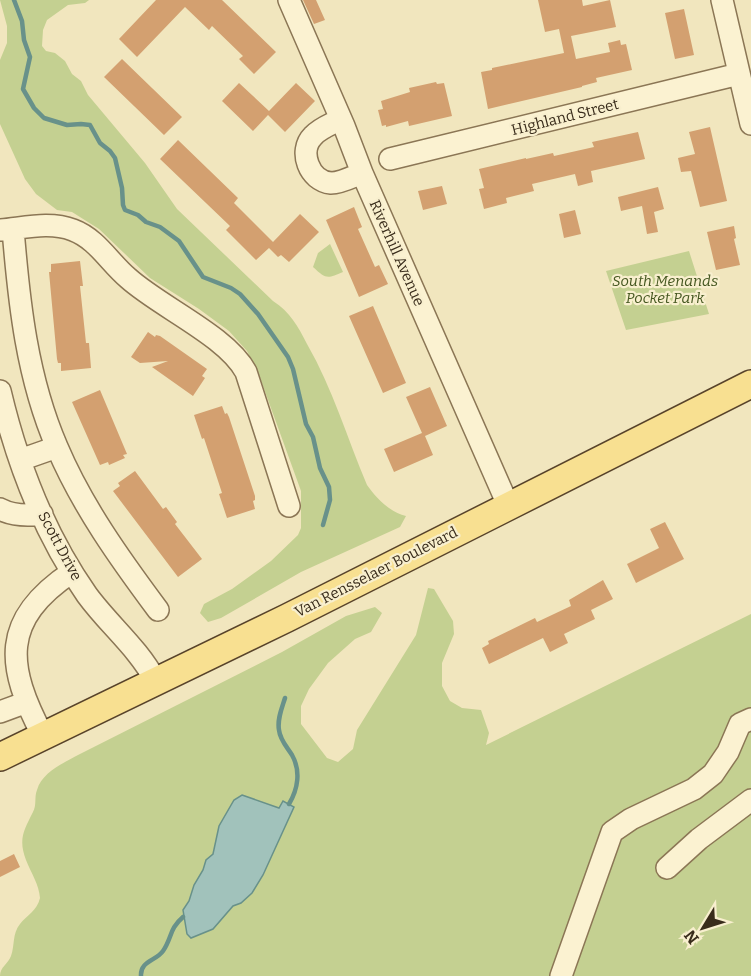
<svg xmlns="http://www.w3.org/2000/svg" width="751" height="976" viewBox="0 0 751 976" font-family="Bitter,serif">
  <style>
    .green { fill: #c4d091 }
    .water { fill: #a1c2bb; stroke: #68918a; stroke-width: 1.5 }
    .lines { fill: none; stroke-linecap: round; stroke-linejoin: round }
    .stream { stroke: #68918a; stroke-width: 4.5 }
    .building { fill: #d3a070 }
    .minor-casing { stroke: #8b7655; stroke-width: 24 }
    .major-casing { stroke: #58432a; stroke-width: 30 }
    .minor { stroke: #fbf2d1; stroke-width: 21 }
    .major { stroke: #f8e091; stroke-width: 27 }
    .labels { text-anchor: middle; stroke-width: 4.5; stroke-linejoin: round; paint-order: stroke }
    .street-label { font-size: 15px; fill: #392c1b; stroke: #f8efce }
    .park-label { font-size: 15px; font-style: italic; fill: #455720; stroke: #f8efce }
  </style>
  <rect width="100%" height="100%" fill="#f1e6be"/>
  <!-- green -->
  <path class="green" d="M0,0H89L85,3L68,5L47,20L43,30L42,46L46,51L55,53L65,61L72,74L81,81L88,95L145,163L177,209L273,301C290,312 298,326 307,344C333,389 347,438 367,485C376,498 391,513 406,516L400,527L301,572L221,618L208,622L200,613L204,604L232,589L271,561L298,535L301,528V491L259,375L247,351L229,331L199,309L150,278L99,229L72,212L57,210L36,194L25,179L0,124V60L7,43V26Z
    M330,244L343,272C327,279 326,279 313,267L318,253Z
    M689,251L709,314L626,330L606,271Z
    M428,588L434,589L453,621L454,634L442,663V686L450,701L462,708L481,710L489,733L486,745L751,614V976H0C0,967 8,964 11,956C15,945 12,934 20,924C27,915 37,911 40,898C39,884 31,873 26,860C18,839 24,830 33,812C37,805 34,797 37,790C42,772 64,763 78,755L282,652L346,616L375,607L382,613L371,632L355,639L328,663L309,689L301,706V724L327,758L338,762L353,749L357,730L416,635Z"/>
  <!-- water -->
  <path class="water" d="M242,795L279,808L283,801L294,807L263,875L252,893L241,903L233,906L213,929L191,938L187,934L183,910L189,901L194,885L203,870L206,860L213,854L219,826L234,800Z"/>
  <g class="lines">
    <!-- stream -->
    <path class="stream" d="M14,0L22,21L24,40L30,57L23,89L34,108L44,118L67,125L81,124L90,125L100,143L110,151L115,158L122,188L123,205L125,210L138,215L146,222L160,227L179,241L203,277L231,288L240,294L258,314L288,357L293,369L306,424L313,437L320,468L329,487L330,500L323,525
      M285,698C282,708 277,719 279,730C280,740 287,747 292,755C301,771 298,789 289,804
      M141,976C140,961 156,961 163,951C172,938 169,929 183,917"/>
  </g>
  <!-- building -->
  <path class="building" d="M156,0H222L276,52L254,74L239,59L243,56L212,26L209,30L185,7L137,57L119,39Z
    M303,0H316L325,20L314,24Z
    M538,0H582L583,6L610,0L616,27L571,36L576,59L610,52L608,43L620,40L621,45L626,44L632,70L596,78L597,82L582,86V87L488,109L481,72L492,70V68L564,53L559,29L545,32Z
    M684,9L694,55L675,59L665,13Z
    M122,59L182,117L164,135L104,77Z
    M436,82L437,84L444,83L452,116L409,126L408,121L386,127V125L382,126L378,110L383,109L381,101L410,92L409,88Z
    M239,83L269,111L296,83L315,101L285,132L268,115L253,131L222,101Z
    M710,127L727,201L700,207L691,171L681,172L678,158L695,154L689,132Z
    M638,132L645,159L591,171L593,182L578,186L575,174L532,184L534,191L506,198L507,203L484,209L479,189L484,188L479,169L526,158V159L553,153L554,156L594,147L592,142Z
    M178,140L238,198L234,203L273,242L300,214L319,232L289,262L281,255L278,257L269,248L256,260L226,230L230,226L160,159Z
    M442,186L447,204L423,210L418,191Z
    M658,187L664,209L654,212L658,232L647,234L642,206L621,211L618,197Z
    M354,207L362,227L358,229L375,267L379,265L388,284L359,297L326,220Z
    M575,210L581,234L564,238L559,214Z
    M734,226L736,238L734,239L740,265L716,270L707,232Z
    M80,261L83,286H80L86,343H89L91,368L61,371V363H58L57,359L49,272H51V264Z
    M373,306L406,383L383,393L349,316Z
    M148,332L155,337L156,335L160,336L207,369L202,376L205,378L193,396L152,367L168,361L140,363L131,357Z
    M430,387L447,426L425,436L433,455L394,472L384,449L422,433L406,397Z
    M100,390L127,454L123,455L125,458L109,465L108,462L100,465L72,402Z
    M222,406L225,414L227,413L229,417L255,496V500L253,501L255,509L227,518L219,494L222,493L204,438L202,439L194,415Z
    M135,471L163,509L166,507L177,522L175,524L202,559L178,577L113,491L120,486L118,483Z
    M665,522L684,559L636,583L627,564L659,548L650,529Z
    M603,580L613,599L591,610L595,619L564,634L568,643L550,652L543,638L489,664L482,648L489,644L488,641L535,618L537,622L571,606L569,600Z
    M14,854L20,867L0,877V861Z"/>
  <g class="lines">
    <defs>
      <path id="minor" d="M289,0L344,126L362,173L508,505
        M722,0L751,124
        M341,119C332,124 320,128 313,136C298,151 309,181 331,183C341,183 352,177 362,173
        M390,159L739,74
        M13,229C19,303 27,378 57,447C82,506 120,559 158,610
        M0,230C24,228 50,221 73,230C97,239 109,262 128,278C160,307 227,336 246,372L289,506
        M0,391C17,463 45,535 87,595C109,625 138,648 155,680
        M20,460L57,447
        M0,509C13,516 27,516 42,514
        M0,712L27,702
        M43,736C6,666 0,620 72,572
        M667,868L699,839L751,800
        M561,976L612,832L631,819L694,789L713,774L728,752L740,724L751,719"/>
      <path id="major" d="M0,757L287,618L751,384"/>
    </defs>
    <!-- minor casing -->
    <use href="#minor" class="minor-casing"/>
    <!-- major casing -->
    <use href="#major" class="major-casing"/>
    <!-- minor -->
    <use href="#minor" class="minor"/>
    <!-- major -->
    <use href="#major" class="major"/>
  </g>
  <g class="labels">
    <!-- street labels -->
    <g class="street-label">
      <text transform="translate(565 117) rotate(-14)" y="5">Highland Street</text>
      <text transform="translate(397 253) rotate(66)" y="5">Riverhill Avenue</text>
      <text transform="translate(60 546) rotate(62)" y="5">Scott Drive</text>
      <text transform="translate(376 572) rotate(-27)" y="5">Van Rensselaer Boulevard</text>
    </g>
    <!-- park labels -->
    <g class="park-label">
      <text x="665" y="286">South Menands<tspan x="665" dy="17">Pocket Park</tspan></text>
    </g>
  </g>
  <!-- north arrow -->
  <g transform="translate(703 928) rotate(232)" stroke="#f8efce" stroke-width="4.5" paint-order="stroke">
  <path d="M0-4.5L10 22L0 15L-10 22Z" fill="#392c1b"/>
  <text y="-9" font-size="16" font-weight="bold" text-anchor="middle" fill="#392c1b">N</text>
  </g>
</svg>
